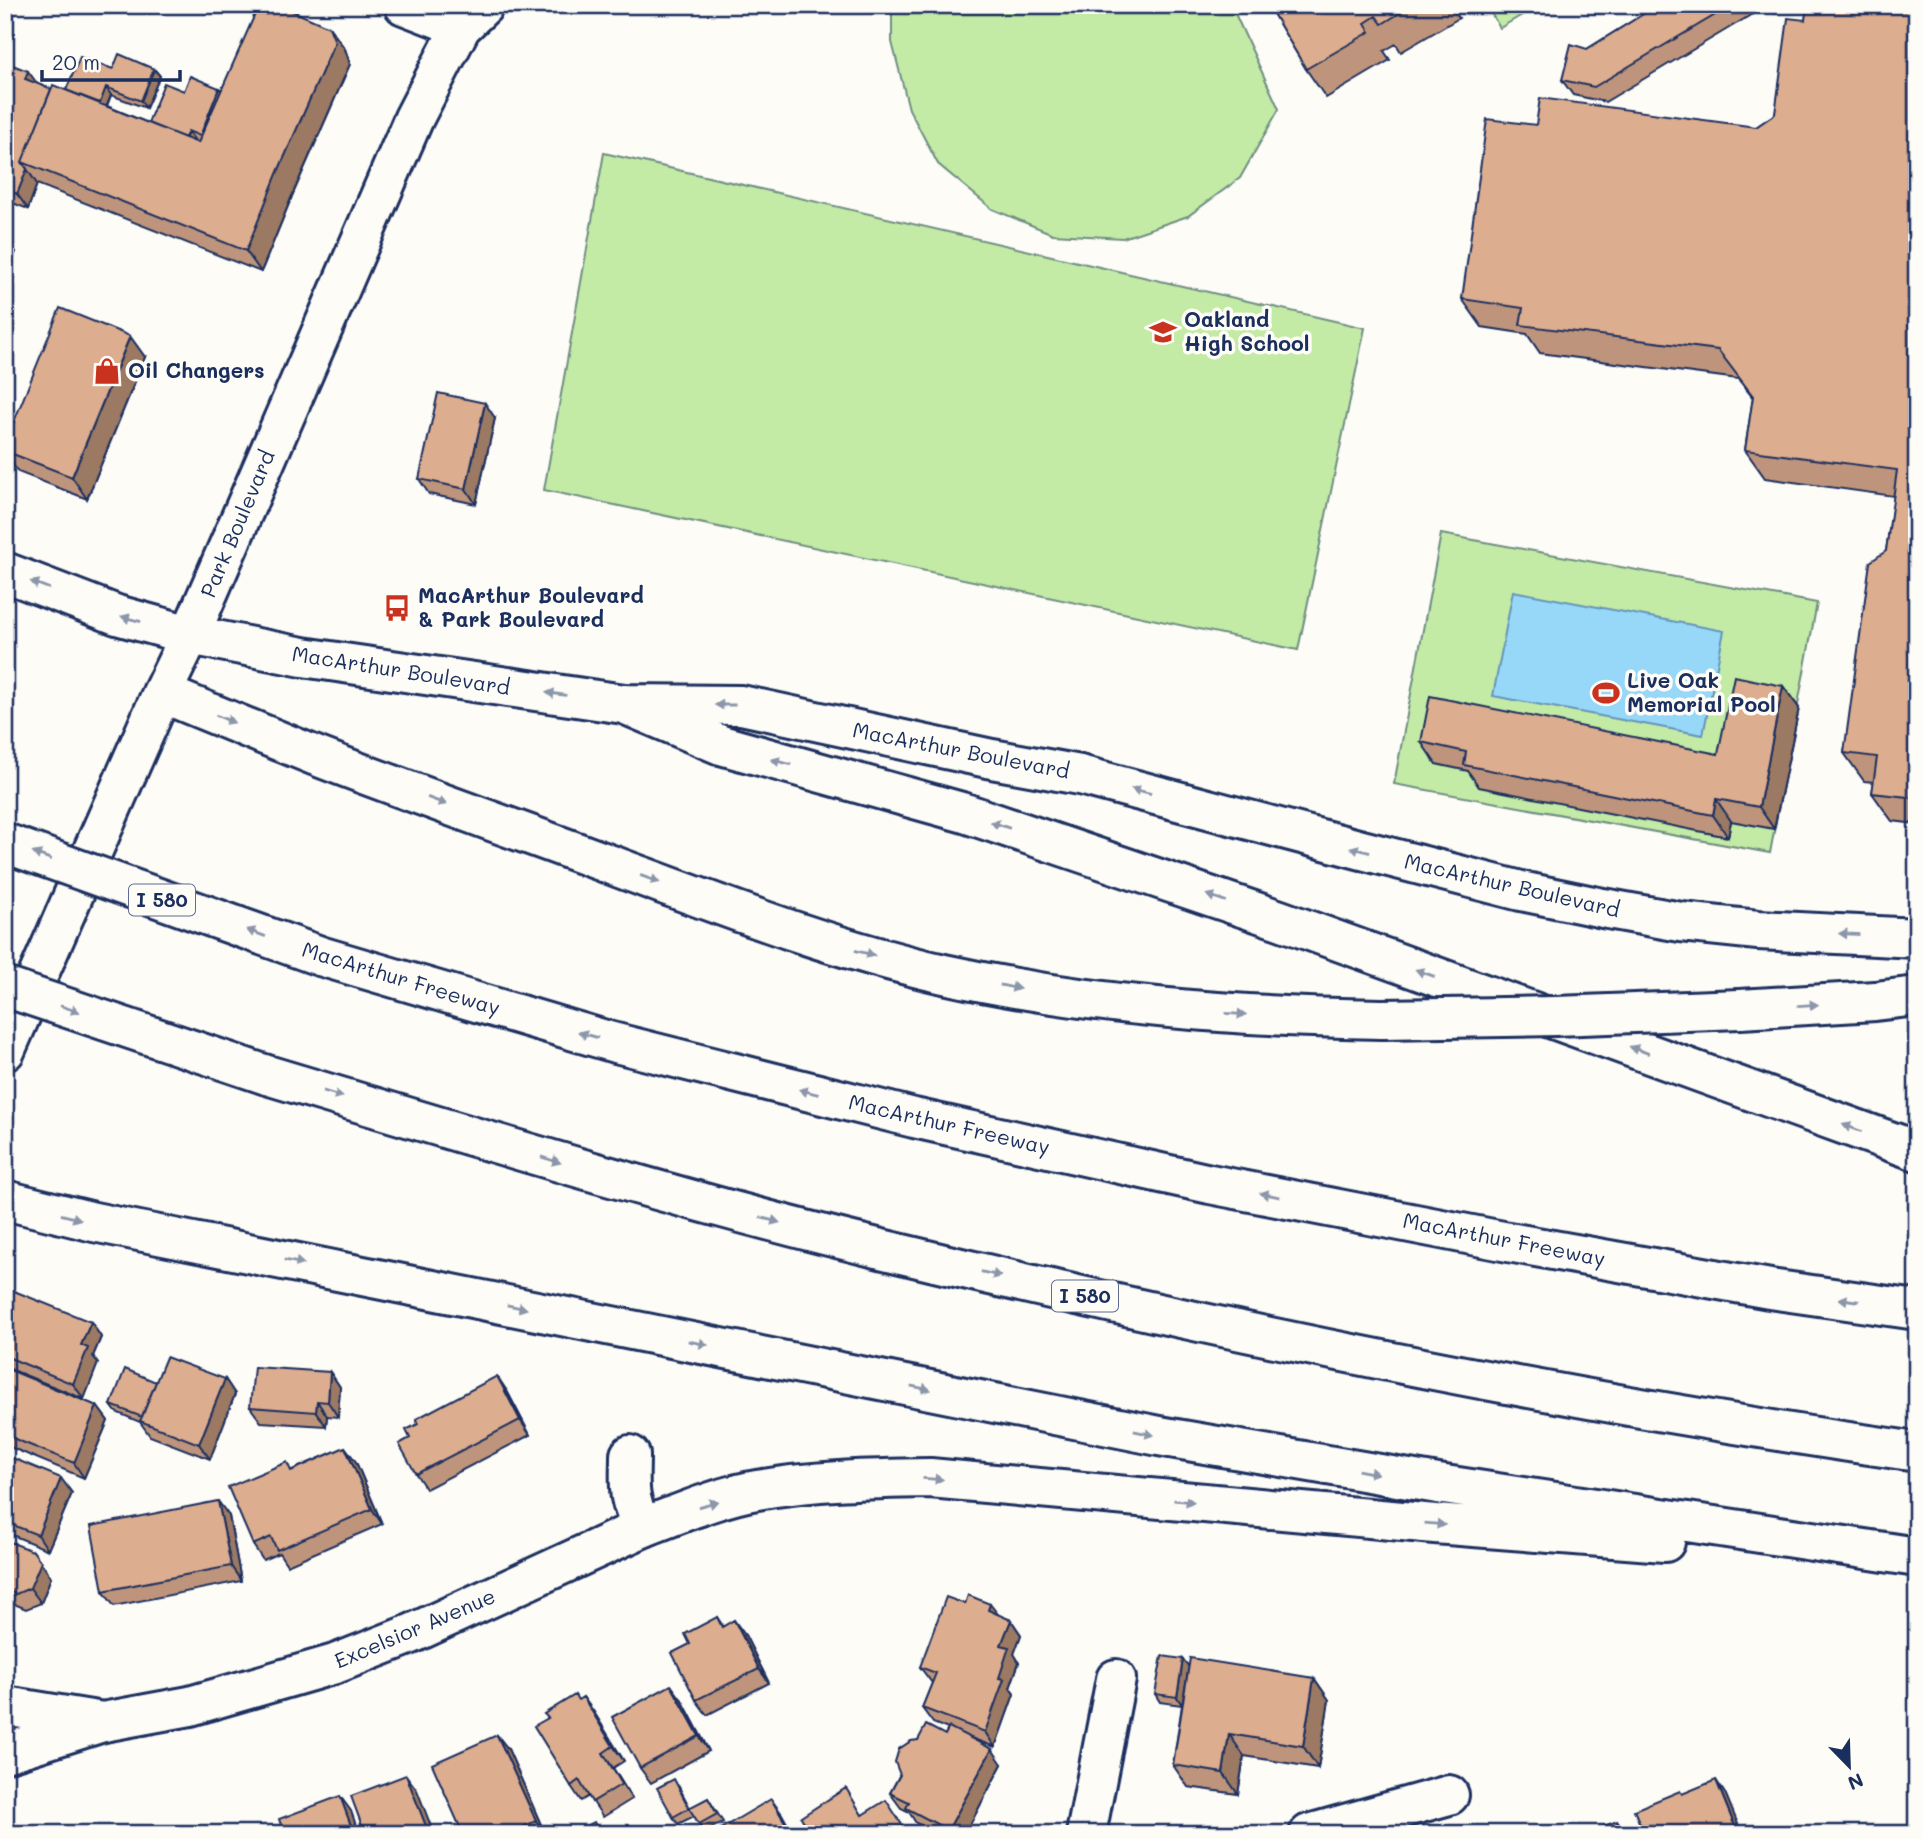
<svg xmlns="http://www.w3.org/2000/svg" width="1922" height="1839" viewBox="0 0 1922 1839" font-family="Mali,sans-serif">
  <style>
    .green { fill: #c3eba6; stroke: #6f8d82; stroke-width: 2 }
    .water { fill: #97d8f8; stroke: #6594ba; stroke-width: 2 }
    .lines { fill: none; stroke-linecap: round; stroke-linejoin: round }
    .minor-casing { stroke: #1b2f5e; stroke-width: 44 }
    .tertiary-casing { stroke: #1b2f5e; stroke-width: 44 }
    .secondary-casing { stroke: #1b2f5e; stroke-width: 44 }
    .motorway-casing { stroke: #1b2f5e; stroke-width: 44 }
    .minor { stroke: #fdfcf7; stroke-width: 38 }
    .tertiary { stroke: #fdfcf7; stroke-width: 38 }
    .secondary { stroke: #fdfcf7; stroke-width: 38 }
    .motorway { stroke: #fdfcf7; stroke-width: 38 }
    .secondary-bridge-casing { stroke: #1b2f5e; stroke-width: 44; stroke-linecap: butt }
    .motorway-bridge-casing { stroke: #1b2f5e; stroke-width: 44; stroke-linecap: butt }
    .secondary-bridge { stroke: #fdfcf7; stroke-width: 38 }
    .motorway-bridge { stroke: #fdfcf7; stroke-width: 38 }
    .wall { fill: #be957b; stroke: #1b2f5e; stroke-width: 2 }
    .shaded-wall { fill: #9b7964; stroke: #1b2f5e; stroke-width: 2 }
    .building { fill: #ddad8f; stroke: #1b2f5e; stroke-width: 2 }
    .oneway { fill: #8c96aa }
    .labels { text-anchor: middle; stroke-width: 7; stroke-linejoin: round; paint-order: stroke }
    .shield { fill: #fdfcf7; stroke: #5f6c8c; stroke-width: 2 }
    .shield-label { font-size: 19px; font-weight: bold; fill: #1b2f5e }
    .poi-label { font-size: 21px; font-weight: bold; fill: #1b2f5e; stroke: #fdfcf7; text-anchor: start }
    .street-label { font-size: 21px; fill: #1b2f5e; stroke: #fdfcf7 }
  </style>
  <rect width="100%" height="100%" fill="#fdfcf7"/>
  <filter id="ink" filterUnits="userSpaceOnUse"><feTurbulence type="fractalNoise" baseFrequency=".0143" numOctaves="2"/><feDisplacementMap in="SourceGraphic" scale="14" xChannelSelector="R" yChannelSelector="G"/><feConvolveMatrix kernelMatrix="1 2 1 2 8 2 1 2 1" color-interpolation-filters="sRGB"/></filter>
  <g filter="url(#ink)">
    <!-- green -->
    <path class="green" d="M892,5H1231L1279,109L1240,178L1188,216L1123,238L1053,234L992,209L938,164L909,109L892,42Z
      M1486,5H1539L1500,28Z
      M604,153L1365,328L1298,650L544,490Z
      M1441,534L1817,603L1770,853L1394,784Z"/>
    <!-- water -->
    <path class="water" d="M1513,591L1724,631L1703,735L1493,696Z"/>
    <g class="lines">
      <defs>
        <path id="minor" d="M404,5L461,27
          M630,1455C630,1485 626,1500 644,1527
          M5,1706L103,1722
          M1086,1834L1116,1679
          M1309,1834L1449,1795"/>
        <path id="tertiary" d="M5,1753L103,1722L190,1706L335,1664L411,1634L644,1527"/>
        <path id="secondary" d="M5,572L117,615L190,635L303,657L624,704L741,705L992,759L1080,775L1362,850L1521,891L1603,908L1681,922L1758,930L1917,938
          M162,693C213,714 264,735 316,756C409,792 504,825 598,860C712,902 825,947 944,974C1088,1006 1235,1016 1382,1019
          M1740,1009L1875,1001L1917,996
          M5,1051L162,693L190,635L414,118L461,27L484,5"/>
        <path id="motorway" d="M624,704L721,745L965,813L1280,920L1917,1151
          M320,956L612,1042L914,1118L1210,1184L1503,1241L1770,1289L1917,1310
          M267,1075C471,1136 675,1199 881,1249C1223,1332 1569,1402 1917,1452
          M5,1200L94,1222L1159,1436L1438,1484L1917,1557
          M644,1527C679,1514 720,1496 757,1490C814,1480 872,1479 930,1478L1435,1524L1665,1542"/>
      </defs>
      <!-- minor casing -->
      <use href="#minor" class="minor-casing"/>
      <!-- tertiary casing -->
      <use href="#tertiary" class="tertiary-casing"/>
      <!-- secondary casing -->
      <use href="#secondary" class="secondary-casing"/>
      <!-- motorway casing -->
      <use href="#motorway" class="motorway-casing"/>
      <!-- minor -->
      <use href="#minor" class="minor"/>
      <!-- tertiary -->
      <use href="#tertiary" class="tertiary"/>
      <!-- secondary -->
      <use href="#secondary" class="secondary"/>
      <!-- motorway -->
      <use href="#motorway" class="motorway"/>
      <defs>
        <path id="secondary-bridge" d="M1382,1019L1556,1016L1740,1009"/>
        <path id="motorway-bridge" d="M5,843L320,956
          M5,987L267,1075"/>
      </defs>
      <!-- secondary-bridge casing -->
      <use href="#secondary-bridge" class="secondary-bridge-casing"/>
      <!-- motorway-bridge casing -->
      <use href="#motorway-bridge" class="motorway-bridge-casing"/>
      <!-- secondary-bridge -->
      <use href="#secondary-bridge" class="secondary-bridge"/>
      <!-- motorway-bridge -->
      <use href="#motorway-bridge" class="motorway-bridge"/>
    </g>
    <!-- wall -->
    <path class="wall" d="M1268,5H1451L1459,18L1401,52L1396,44L1384,51L1390,60L1326,98L1306,69Z
      M1658,5H1777L1775,13L1761,9L1605,102L1573,95L1562,80L1587,49Z
      M1917,5V824L1892,821L1872,793L1874,782L1864,781L1844,753L1886,551L1894,496L1765,478L1745,450L1753,398L1738,379L1540,353L1527,334L1482,327L1462,299L1536,125L1756,127L1775,114L1805,20Z
      M329,27L345,49L350,64L292,196L261,272L37,184L28,209L5,200V62L37,84L51,89L66,90L113,69H154L160,76L146,108L111,95L107,106L148,123L184,91L219,88L221,90Z
      M145,357L87,499L18,472L5,453V444Z
      M495,418L476,504L429,494L419,479Z
      M1783,686L1799,708L1774,829L1731,821L1728,837L1479,787L1468,771L1436,764L1421,742L1718,754Z
      M5,1311L91,1322L101,1337L93,1356L98,1363L84,1399L5,1367Z
      M5,1368L97,1406L108,1421L84,1478L5,1445Z
      M330,1372L340,1387L338,1417L327,1416L326,1426L261,1422L250,1407Z
      M225,1379L235,1394L210,1459L150,1436L140,1422L116,1412L111,1405L156,1382Z
      M507,1391L530,1435L426,1489L416,1474Z
      M345,1447L356,1462L382,1524L287,1565L279,1553L263,1560L253,1545L292,1470Z
      M5,1455L72,1493L48,1550L5,1532Z
      M229,1516L241,1581L114,1606L103,1591Z
      M5,1540L51,1577L41,1603L26,1609L5,1600Z
      M998,1615L1011,1620L1021,1635L1014,1654L1019,1662L1010,1688L1014,1694L995,1747L968,1737L1002,1764L965,1834H937L916,1823L909,1812L901,1808L890,1793L918,1740L945,1735L948,1729L933,1723L922,1708L932,1683L920,1667Z
      M717,1617L723,1626L745,1635L769,1683L707,1715L696,1700L690,1644Z
      M1188,1666L1314,1678L1329,1700L1318,1768L1244,1756L1238,1794L1188,1787L1173,1765L1182,1705L1160,1702L1155,1694Z
      M583,1697L624,1761L613,1768L632,1799L603,1817L589,1796L581,1801L571,1786L579,1700Z
      M682,1700L709,1751L651,1783L640,1768Z
      M497,1735L508,1749L545,1834H463Z
      M679,1787L690,1808L708,1798L723,1822L704,1832L694,1816L678,1824L673,1817Z"/>
    <!-- shaded-wall -->
    <path class="shaded-wall" d="M1770,5H1777L1775,13Z
      M329,27L345,49L350,64L292,196L261,272L246,251Z
      M154,69L160,76L146,108L141,101Z
      M28,71L39,86L25,79Z
      M106,87L111,95L101,120L96,113Z
      M219,88L230,103L200,136Z
      M188,131L198,145L184,142Z
      M27,169L37,184L28,209L17,194Z
      M5,238L16,252L5,277Z
      M130,336L145,357L87,499L72,477Z
      M485,403L495,418L476,504L466,489Z
      M1783,686L1799,708L1774,829L1759,807Z
      M1716,799L1731,821L1728,837L1713,815Z
      M91,1322L101,1337L93,1356L98,1363L84,1399L73,1384L81,1345Z
      M330,1372L340,1387L338,1417L328,1402Z
      M497,1376L507,1391L530,1435L520,1420Z
      M225,1379L235,1394L210,1459L199,1444Z
      M317,1401L327,1416L326,1426L316,1412Z
      M97,1406L108,1421L84,1478L74,1463Z
      M345,1447L356,1462L382,1524L372,1509Z
      M61,1478L72,1493L48,1550L38,1535Z
      M218,1501L229,1516L241,1581L231,1566Z
      M33,1551L51,1577L41,1603L30,1588Z
      M990,1604L1001,1618L988,1610Z
      M734,1620L745,1635L769,1683L759,1669Z
      M1011,1620L1021,1635L1014,1654L1019,1662L1010,1688L1014,1694L995,1747L985,1732L999,1678L1001,1645Z
      M1183,1659L1189,1667L1182,1705L1177,1697Z
      M1314,1678L1329,1700L1318,1768L1303,1746Z
      M671,1685L682,1700L709,1751L699,1736Z
      M583,1697L594,1712L624,1761L613,1746Z
      M1229,1734L1244,1756L1238,1794L1223,1773Z
      M497,1735L508,1749L545,1834L536,1821Z
      M992,1749L1002,1764L965,1834H951L948,1830Z
      M603,1753L613,1768L632,1799L622,1784Z
      M406,1775L417,1790L434,1834H429Z
      M1716,1780L1726,1795L1742,1834H1738Z
      M340,1796L351,1811L359,1834H354Z
      M771,1799L782,1814L793,1834H792Z
      M1617,1821L1626,1834H1622Z"/>
    <!-- building -->
    <path class="building" d="M259,5H279L329,27L335,42L277,174L246,251L22,162L53,85L198,143Z
      M1268,5H1413L1382,24L1376,16L1365,23L1370,32L1306,69Z
      M1658,5H1732L1594,87L1562,80L1571,44L1587,49Z
      M1807,5H1917V798L1872,793L1877,757L1844,753L1870,562L1886,551L1897,470L1745,450L1753,396L1718,350L1520,325L1523,308L1462,299L1487,119L1536,125L1540,98L1756,127L1775,114L1788,18L1805,20Z
      M119,54L154,69L141,101L106,87L100,103L66,90L80,57L113,69Z
      M5,62L28,71L25,79L51,89L22,162L27,169L17,194L5,189Z
      M190,76L219,88L200,136L188,131L185,138L148,123L164,83L184,91Z
      M60,308L130,336L72,477L5,451V444Z
      M438,393L485,403L466,489L419,479Z
      M1734,676L1783,686L1759,807L1716,799L1713,815L1464,765L1466,752L1421,742L1430,696L1718,754Z
      M14,1291L91,1322L81,1345L88,1348L73,1384L5,1356V1311Z
      M166,1357L225,1379L199,1444L140,1421Z
      M254,1367L330,1372L328,1402L317,1401L316,1412L250,1407Z
      M5,1368L97,1406L74,1463L5,1435Z
      M125,1369L156,1382L142,1417L111,1405Z
      M497,1376L520,1420L416,1474L399,1444L410,1438L406,1430L418,1424L416,1419Z
      M345,1447L372,1509L277,1550L271,1537L253,1545L228,1487L287,1462L291,1471Z
      M5,1455L61,1478L38,1535L5,1522Z
      M218,1501L231,1566L103,1591L91,1526Z
      M5,1540L33,1551L41,1562L30,1588L16,1594L5,1590Z
      M968,1595L990,1604L988,1610L1011,1620L1001,1645L1009,1647L999,1678L1004,1679L985,1732L922,1708L936,1673L920,1667L946,1597L965,1604Z
      M717,1617L722,1627L734,1620L759,1669L696,1700L672,1653L690,1644L685,1634Z
      M1162,1656L1183,1659L1177,1697L1155,1694Z
      M1190,1658L1314,1678L1303,1746L1229,1734L1223,1773L1173,1765Z
      M671,1685L699,1736L640,1768L612,1717Z
      M575,1695L578,1700L583,1697L613,1746L603,1753L622,1784L592,1802L579,1780L571,1786L534,1726L548,1718L544,1714Z
      M926,1725L945,1735L949,1727L992,1749L948,1830L906,1808L909,1802L890,1793L900,1775L895,1762L899,1749L911,1741L918,1740Z
      M497,1735L536,1821L507,1834H463L432,1764Z
      M406,1775L429,1834H365L351,1796Z
      M674,1779L689,1808L708,1798L717,1814L699,1824L689,1808L673,1817L657,1788Z
      M1716,1780L1738,1834H1644L1634,1810L1680,1791L1682,1794Z
      M846,1788L862,1815L886,1800L906,1831L902,1834H811L801,1817Z
      M340,1796L354,1834H284L279,1819Z
      M771,1799L792,1834H712Z
      M1617,1821L1622,1834H1584Z
      M594,1822L600,1834H574L573,1833Z
      M681,1826L685,1834H667Z
      M234,1829V1834H200Z
      M451,1829L453,1834H439Z"/>
    <!-- one-way arrows -->
    <defs><path id="oneway-solid" d="M-6-.8H1V-3.2L6.5 0L1 3.2V.8H-6Z" transform="scale(1.75)"/></defs>
    <g class="oneway">
      <use href="#oneway-solid" transform="translate(40 585) rotate(-159)"/>
      <use href="#oneway-solid" transform="translate(131 619) rotate(-165)"/>
      <use href="#oneway-solid" transform="translate(556 694) rotate(-172)"/>
      <use href="#oneway-solid" transform="translate(725 705) rotate(-180)"/>
      <use href="#oneway-solid" transform="translate(225 719) rotate(22)"/>
      <use href="#oneway-solid" transform="translate(781 762) rotate(-165)"/>
      <use href="#oneway-solid" transform="translate(1141 791) rotate(-165)"/>
      <use href="#oneway-solid" transform="translate(437 801) rotate(20)"/>
      <use href="#oneway-solid" transform="translate(1000 825) rotate(-161)"/>
      <use href="#oneway-solid" transform="translate(1360 850) rotate(-165)"/>
      <use href="#oneway-solid" transform="translate(42 856) rotate(-160)"/>
      <use href="#oneway-solid" transform="translate(650 879) rotate(20)"/>
      <use href="#oneway-solid" transform="translate(1216 898) rotate(-161)"/>
      <use href="#oneway-solid" transform="translate(256 933) rotate(-160)"/>
      <use href="#oneway-solid" transform="translate(1849 934) rotate(-177)"/>
      <use href="#oneway-solid" transform="translate(865 953) rotate(15)"/>
      <use href="#oneway-solid" transform="translate(1425 973) rotate(-160)"/>
      <use href="#oneway-solid" transform="translate(1010 987) rotate(11)"/>
      <use href="#oneway-solid" transform="translate(1808 1005) rotate(-3)"/>
      <use href="#oneway-solid" transform="translate(70 1009) rotate(18)"/>
      <use href="#oneway-solid" transform="translate(1236 1014) rotate(3)"/>
      <use href="#oneway-solid" transform="translate(588 1035) rotate(-164)"/>
      <use href="#oneway-solid" transform="translate(1639 1050) rotate(-160)"/>
      <use href="#oneway-solid" transform="translate(809 1092) rotate(-166)"/>
      <use href="#oneway-solid" transform="translate(333 1094) rotate(17)"/>
      <use href="#oneway-solid" transform="translate(1852 1128) rotate(-160)"/>
      <use href="#oneway-solid" transform="translate(551 1160) rotate(17)"/>
      <use href="#oneway-solid" transform="translate(1270 1195) rotate(-169)"/>
      <use href="#oneway-solid" transform="translate(71 1217) rotate(14)"/>
      <use href="#oneway-solid" transform="translate(770 1220) rotate(15)"/>
      <use href="#oneway-solid" transform="translate(294 1262) rotate(11)"/>
      <use href="#oneway-solid" transform="translate(991 1274) rotate(13)"/>
      <use href="#oneway-solid" transform="translate(1849 1300) rotate(-172)"/>
      <use href="#oneway-solid" transform="translate(517 1307) rotate(11)"/>
      <use href="#oneway-solid" transform="translate(698 1343) rotate(11)"/>
      <use href="#oneway-solid" transform="translate(921 1388) rotate(11)"/>
      <use href="#oneway-solid" transform="translate(1144 1433) rotate(11)"/>
      <use href="#oneway-solid" transform="translate(1368 1472) rotate(10)"/>
      <use href="#oneway-solid" transform="translate(933 1479) rotate(3)"/>
      <use href="#oneway-solid" transform="translate(1184 1501) rotate(5)"/>
      <use href="#oneway-solid" transform="translate(708 1504) rotate(-16)"/>
      <use href="#oneway-solid" transform="translate(1435 1524) rotate(5)"/>
    </g>
  </g>
  <!-- icons -->
  <defs>
    <symbol id="school-bare" viewBox="-9 -9 18 18"><path d="M0-5L7-2L0 1L-7-2ZM-4 1L0 2.5L4 1V4Q0 6-4 4Z" fill="#c8321e" stroke="#fdfcf7" stroke-width="2.5" paint-order="stroke"/></symbol>
    <symbol id="shop-bare" viewBox="-9 -9 18 18"><path d="M-5-2.5h2.3a2.7 3.5 0 0 1 5.4 0H5L5.5 6h-11ZM-1.5-2.5h3a1.5 2.3 0 0 0-3 0Z" fill="#c8321e" stroke="#fdfcf7" stroke-width="2.5" paint-order="stroke"/></symbol>
    <symbol id="bus-bare" viewBox="-9 -9 18 18"><path d="M-5-6H5V4H4V6H2V4H-2V6H-4V4H-5ZM-3.5-4V0h7V-4ZM-3.5 1.2v1.5H-2V1.2ZM2 1.2v1.5H3.5V1.2Z" fill="#c8321e" stroke="#fdfcf7" stroke-width="2.5" paint-order="stroke"/></symbol>
    <symbol id="stadium-bare" viewBox="-9 -9 18 18"><path d="M0-5a6.5 5 0 1 0 0 10a6.5 5 0 1 0 0-10ZM-3.5-1.8h7v3.6h-7Z" fill="#c8321e" stroke="#fdfcf7" stroke-width="2.5" paint-order="stroke"/></symbol>
  </defs>
  <g fill-rule="evenodd">
    <use href="#school-bare" x="1144" y="313" width="38" height="38"/>
    <use href="#shop-bare" x="88" y="352" width="38" height="38"/>
    <use href="#bus-bare" x="378" y="589" width="38" height="38"/>
    <use href="#stadium-bare" x="1587" y="674" width="38" height="38"/>
  </g>
  <g class="labels">
    <!-- shield labels -->
    <g class="shield">
      <rect x="129" y="884.5" width="66" height="31" rx="5"/>
      <rect x="1052" y="1280.5" width="66" height="31" rx="5"/>
    </g>
    <g class="shield-label">
      <text x="162" y="907">I 580</text>
      <text x="1085" y="1303">I 580</text>
    </g>
    <!-- poi labels -->
    <g class="poi-label">
      <text x="1184" y="327">Oakland<tspan x="1184" dy="24">High School</tspan></text>
      <text x="128" y="378">Oil Changers</text>
      <text x="418" y="603">MacArthur Boulevard<tspan x="418" dy="24">&amp; Park Boulevard</tspan></text>
      <text x="1627" y="688">Live Oak<tspan x="1627" dy="24">Memorial Pool</tspan></text>
    </g>
    <!-- street labels -->
    <g class="street-label">
      <text transform="translate(238 524) rotate(-67)" y="7">Park Boulevard</text>
      <text transform="translate(401 671) rotate(9)" y="7">MacArthur Boulevard</text>
      <text transform="translate(961 751) rotate(11)" y="7">MacArthur Boulevard</text>
      <text transform="translate(1512 886) rotate(13)" y="7">MacArthur Boulevard</text>
      <text transform="translate(401 979) rotate(17)" y="7">MacArthur Freeway</text>
      <text transform="translate(949 1125) rotate(13)" y="7">MacArthur Freeway</text>
      <text transform="translate(1504 1240) rotate(11)" y="7">MacArthur Freeway</text>
      <text transform="translate(415 1629) rotate(-23)" y="7">Excelsior Avenue</text>
    </g>
  </g>
  <!-- margin -->
  <rect width="1922" height="1839" fill="none" stroke="#fdfcf7" stroke-width="28"/>
  <rect x="14" y="14" width="1894" height="1811" fill="none" stroke="#1b2f5e" stroke-width="2.5" filter="url(#ink)"/>
  <!-- north arrow -->
  <g transform="translate(1849 1766) rotate(157)" stroke="#fdfcf7" stroke-width="5" paint-order="stroke">
  <path d="M0-5L12 26L0 18L-12 26Z" fill="#1b2f5e"/>
  <text y="-10" font-size="19" font-weight="bold" text-anchor="middle" fill="#1b2f5e">N</text>
  </g>
  <!-- scale -->
  <path d="M42 70v10h138v-10" fill="none" stroke="#1b2f5e" stroke-width="3.5"/>
  <text x="52" y="70" font-size="21" fill="#1b2f5e" stroke="#fdfcf7" stroke-width="5" paint-order="stroke">20 m</text>
</svg>
